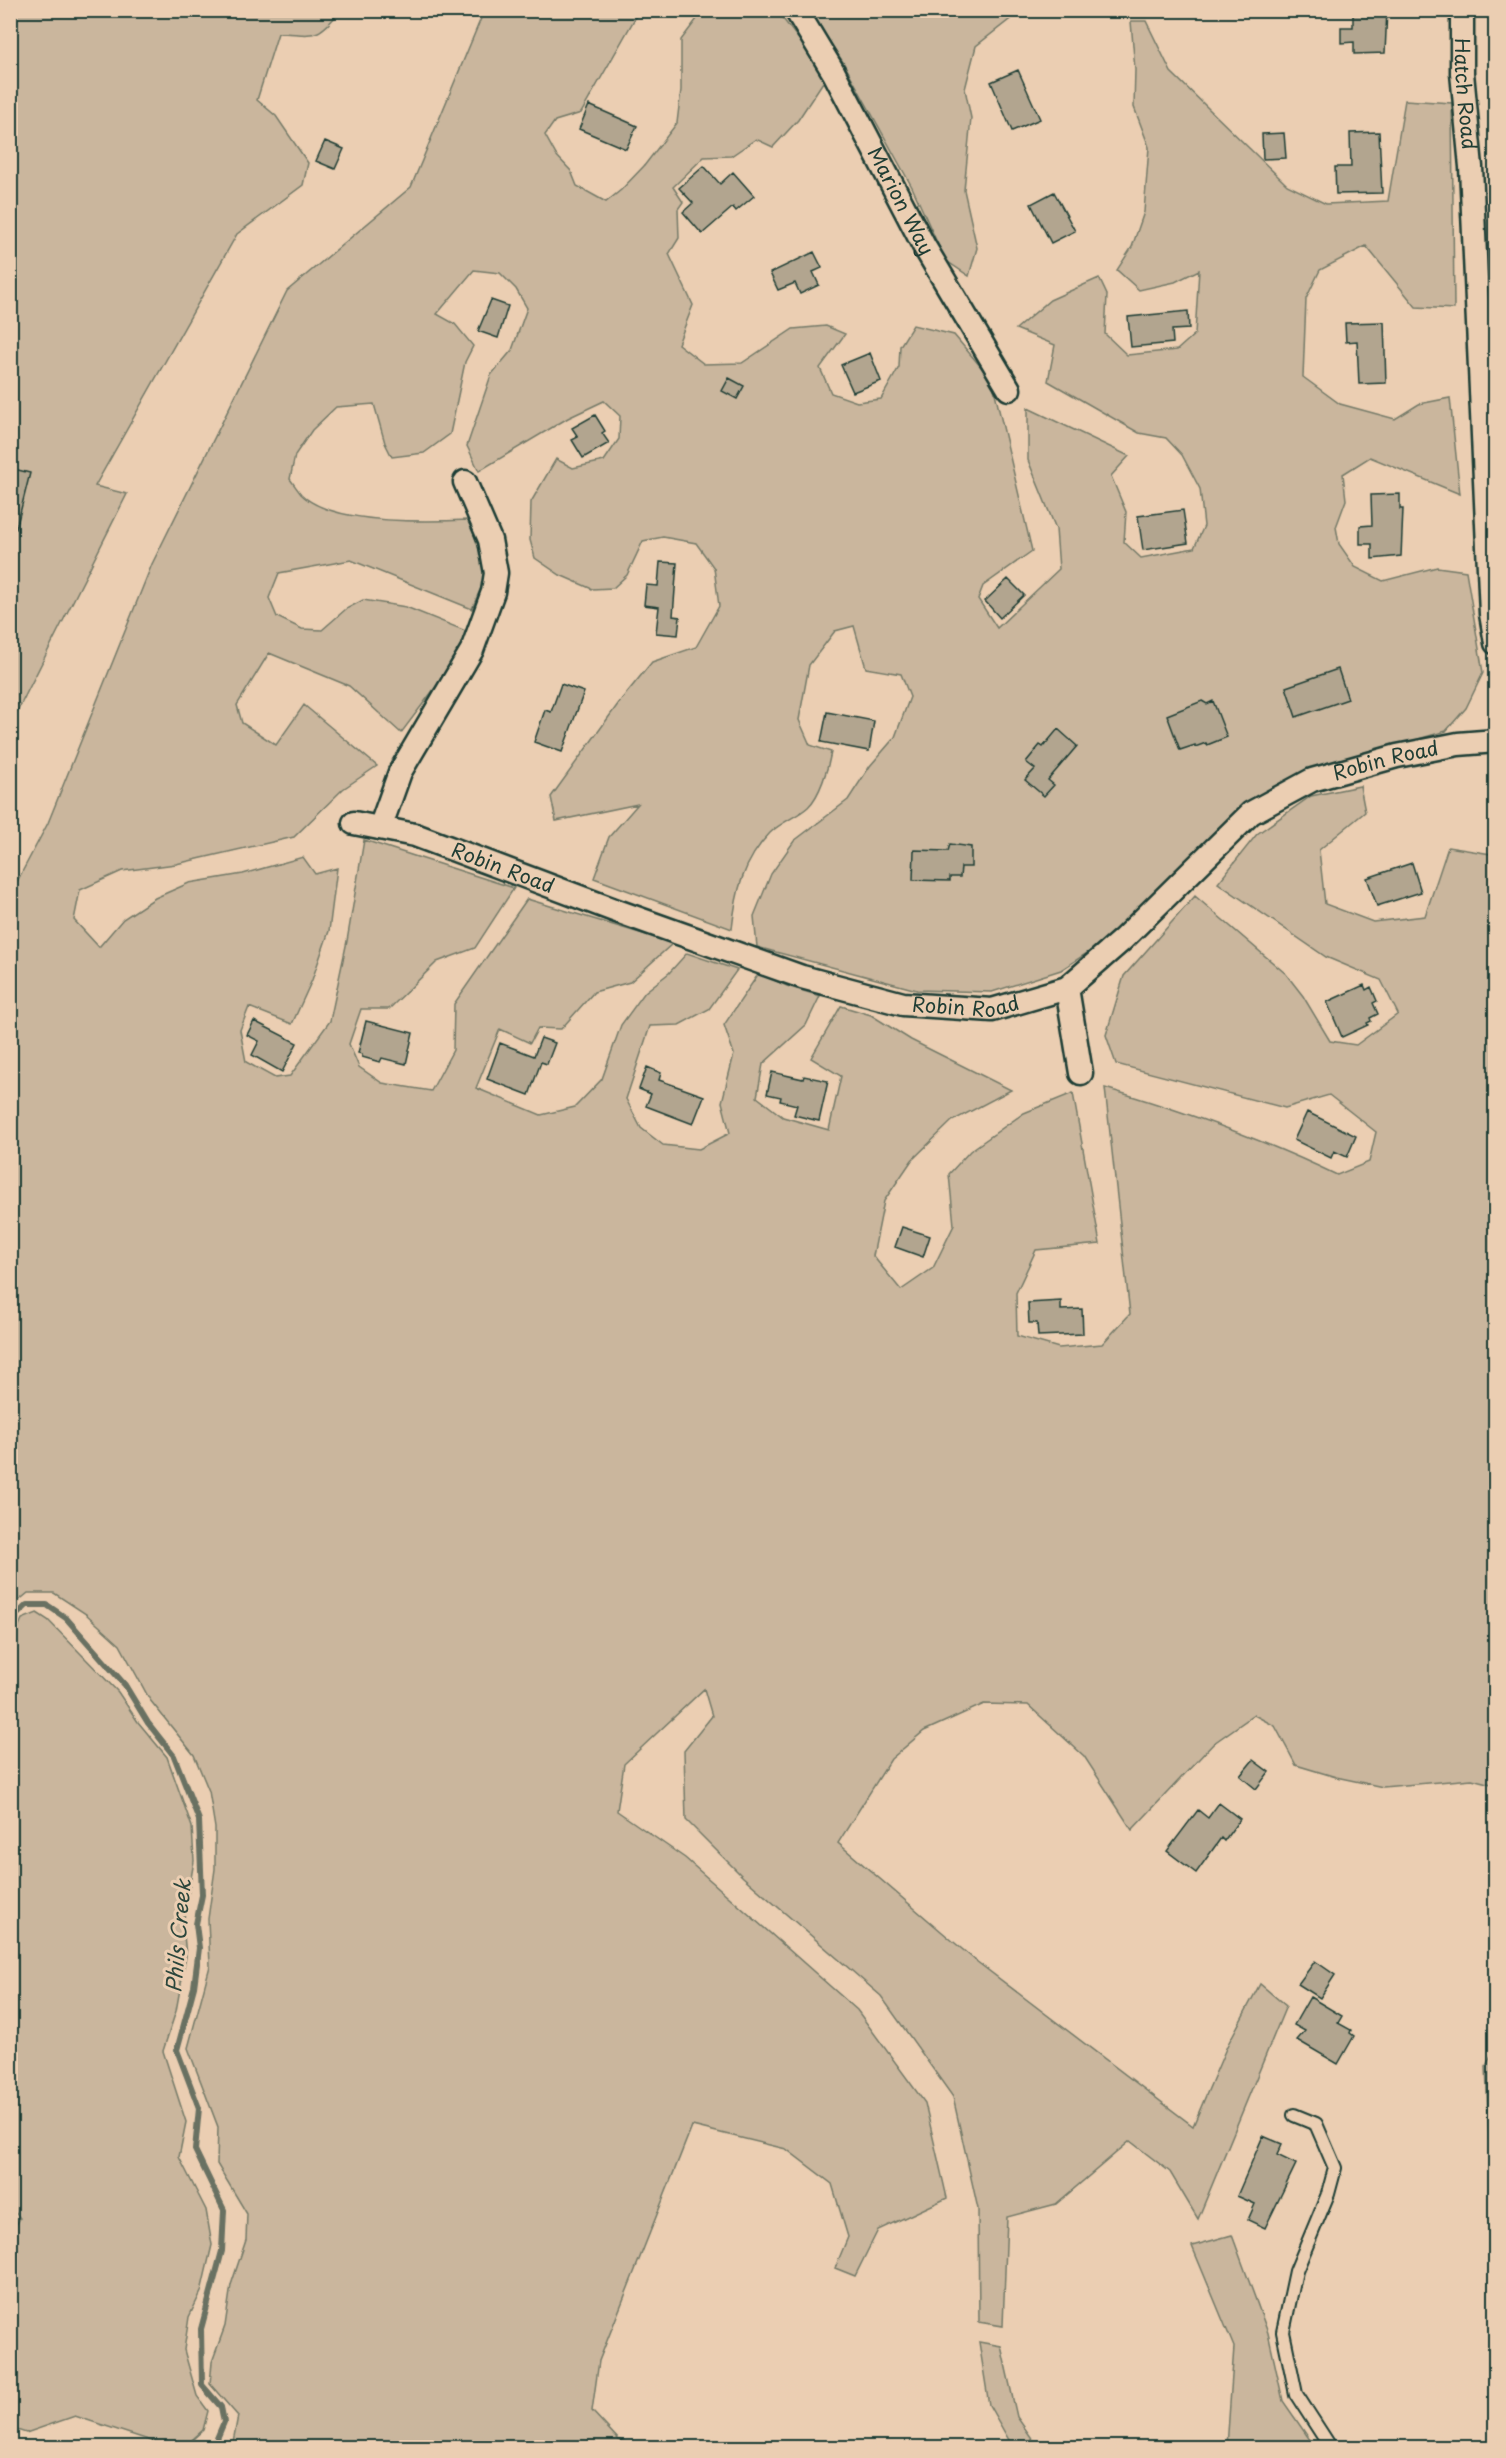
<svg xmlns="http://www.w3.org/2000/svg" width="1506" height="2458" viewBox="0 0 1506 2458" font-family="'Playpen Sans',sans-serif">
  <style>
    .green { fill: #cab69d; stroke: #747a68; stroke-width: 1.5 }
    .lines { fill: none; stroke-linecap: round; stroke-linejoin: round }
    .stream { stroke: #697162; stroke-width: 6 }
    .building { fill: #b2a58f; stroke: #1f3d34; stroke-width: 1.5 }
    .service-casing { stroke: #1f3d34; stroke-width: 16 }
    .minor-casing { stroke: #1f3d34; stroke-width: 27 }
    .service { stroke: #ebceb2; stroke-width: 12 }
    .minor { stroke: #ebceb2; stroke-width: 22 }
    .labels { text-anchor: middle; stroke-width: 6; stroke-linejoin: round; paint-order: stroke }
    .street-label { font-size: 20px; fill: #1f3d34; stroke: #ebceb2 }
    .water-label { font-size: 21px; font-style: italic; fill: #2b463c; stroke: #ebceb2 }
  </style>
  <rect width="100%" height="100%" fill="#ebceb2"/>
  <filter id="ink" filterUnits="userSpaceOnUse"><feTurbulence type="fractalNoise" baseFrequency=".0167" numOctaves="2"/><feDisplacementMap in="SourceGraphic" scale="12" xChannelSelector="R" yChannelSelector="G"/><feConvolveMatrix kernelMatrix="1 2 1 2 8 2 1 2 1" color-interpolation-filters="sRGB"/></filter>
  <g filter="url(#ink)">
    <!-- green -->
    <path class="green" d="M11,11H340C316,41 314,34 278,33L257,100L276,116L308,163L303,185L237,234L95,486L127,494L11,724Z
      M484,11H639L581,113L555,121L545,135L556,155L571,171L577,186L606,202L621,190L644,166L677,123L681,90V40L703,11H777L827,76L798,120L773,147L756,139L731,156L704,157L673,187L683,202L678,209L679,238L669,254L693,305L678,344L704,364L742,363L793,329L826,326L845,334L820,368L831,393L857,402L881,399L899,367L900,346L913,325L954,335L992,380L1032,551L983,586L978,599L997,628L1059,569L1056,529L1028,460V408L1129,456L1111,476L1126,512L1124,542L1141,558L1194,548L1204,526L1200,489L1182,455L1166,438L1139,433L1048,381L1055,345L1016,329L1050,300L1099,278L1107,295L1105,334L1127,355L1177,350L1195,334L1199,270L1175,282L1139,290L1117,270L1132,247L1144,212L1149,147L1134,107L1135,70L1131,21H1146L1171,72L1287,185L1326,204L1388,201L1405,100L1452,103L1454,309L1416,307L1366,246L1320,270L1306,299L1303,377L1340,404L1395,419L1419,404L1450,398L1460,494L1370,457L1343,474L1346,500L1336,527L1339,544L1355,567L1383,581L1437,567L1466,571L1483,673L1466,708L1446,731L1315,769L1161,891L1095,948L1061,970L992,992L917,990L757,947L754,916L771,874L794,841L848,800L870,766L895,737L910,697L901,674L866,668L854,626L835,631L809,665L799,720L810,745L831,752C828,768 820,796 808,807C797,817 781,822 770,833C743,861 736,892 732,929L594,878L609,837L638,804L556,821L551,797L621,700L652,662L696,647L719,606L714,568L696,543L663,537L643,541L627,575L613,588L592,589L560,575L535,558L530,540L531,502L556,459L573,468L604,461L619,439L620,416L604,401L568,418L479,471L467,446L491,375L512,350L527,308L516,289L500,273L474,270L437,314L455,324L473,346L465,362L450,434L424,453L392,457L385,443L374,404L336,407L312,430L295,455L290,479C293,483 297,489 301,494C331,525 427,522 469,520L487,573L472,609L351,560L279,573L269,598L277,617L302,629L322,630L346,609L363,600L406,607L471,633L453,664L401,733L349,686L269,653L237,705L242,723L276,745L304,705L377,766L343,789L294,837L176,864L122,871L80,890L74,920L99,947L123,919L155,898L189,883L243,874L303,857L315,874L337,868L329,931L312,980L292,1024L249,1007L240,1030L246,1062L275,1078L290,1076L330,1021L347,941L364,840L514,888L475,948L437,962L389,1009H361L349,1044L359,1067L382,1083L431,1091L453,1050L454,1004L527,899L673,943L630,982L594,992L561,1029L538,1028L530,1043L500,1029L476,1088L541,1115L575,1107L602,1079L621,1025L645,992L669,973L687,953L737,970L709,1009L679,1025L650,1026L626,1099L641,1128L663,1145L699,1149L730,1133L722,1102L734,1054L724,1025L759,973L787,986L820,996L806,1025L763,1064L757,1097L783,1117L829,1130L841,1076L811,1058L841,1006L871,1015L911,1040L1011,1090L952,1121L912,1160L884,1201L873,1256L901,1290L933,1268L954,1225L949,1174L970,1151L1024,1113L1073,1093L1100,1244L1036,1250L1016,1293L1017,1336L1059,1348L1102,1344L1130,1314L1105,1088C1187,1112 1260,1138 1337,1175L1369,1162L1376,1132L1329,1095L1285,1108L1116,1064L1106,1035L1124,976L1195,896L1286,974L1303,996L1330,1041L1356,1045L1398,1014L1381,980L1326,957L1218,883L1257,834L1311,796L1360,786L1365,812L1319,850L1325,904L1373,922L1425,916L1448,847L1491,854L1496,874L1495,1785L1472,1779L1383,1787L1336,1777L1296,1765L1275,1726L1254,1715L1214,1743L1132,1830L1084,1756L1028,1705L984,1704L924,1731L891,1759L838,1843L976,1961L1193,2126L1227,2046L1260,1984L1286,2006L1198,2219L1170,2172L1130,2141L1056,2204L1007,2217L1003,2326L979,2322L978,2209L953,2097L881,1996L743,1877L686,1820L684,1751L712,1716L704,1689L624,1764L617,1811L685,1858L857,2010L925,2103L947,2198L878,2230L855,2276L835,2268L848,2237L832,2184L786,2149L692,2126L599,2361L592,2411L619,2440L640,2447H232L238,2416L210,2384L212,2362L225,2326L231,2285L246,2240L247,2214L217,2164L218,2127L188,2048L210,1966L208,1919L215,1869V1828L209,1791L194,1755L150,1700L120,1645L86,1614L54,1593H28L11,1607V893L48,823L152,564L287,291L411,187Z
      M809,11H1055L1013,17L976,46L965,89L971,118L964,190L977,248L969,276L945,260L912,187L843,62Z
      M37,1613L48,1620L118,1692L138,1722L167,1757L192,1827L194,1861L183,1924L186,1956L176,2011L163,2051L186,2122L179,2157L206,2210L212,2245L201,2292L189,2317L184,2350L197,2396L208,2411L203,2430L184,2447H170L75,2416L26,2433L11,2428L10,2236L20,2218L10,2207V1646L22,1619Z
      M1495,2047V2142L1489,2140L1486,2066Z
      M1232,2235L1268,2333L1283,2401L1315,2447H1227L1234,2347L1192,2246Z
      M979,2342L1001,2346L1017,2417L1038,2447H1013L989,2405Z"/>
    <g class="lines">
      <!-- stream -->
      <path class="stream" d="M10,1621L27,1605H47L66,1618L125,1685L148,1723L174,1756L199,1820L202,1895L196,1924L199,1948L194,1987L177,2050L199,2108L195,2150L224,2210L222,2251L201,2329L202,2385L221,2407L224,2422L213,2448"/>
    </g>
    <!-- building -->
    <path class="building" d="M1353,10H1387L1385,53L1354,54V42L1341,43V27H1353Z
      M1018,70L1040,119L1012,131L991,82Z
      M589,105L637,126L626,149L579,129Z
      M1379,132L1382,193L1336,194L1335,167H1351L1350,133Z
      M1284,133L1286,158L1263,159L1262,134Z
      M325,141L344,149L335,169L316,161Z
      M704,166L720,184L733,172L754,196L736,211L733,207L702,234L683,212L693,203L679,188Z
      M1054,192L1075,231L1051,243L1031,204Z
      M814,252L822,268L813,272L819,285L800,294L795,283L778,290L770,273Z
      M491,300L508,306L498,338L478,331Z
      M1188,311L1189,329L1172,330L1173,343L1131,347L1128,317Z
      M1384,322L1386,383L1359,384L1357,341L1346,342L1345,323Z
      M870,353L881,381L853,392L841,365Z
      M729,378L744,386L737,399L722,391Z
      M595,415L605,431L602,433L609,443L583,458L572,440L578,437L572,428Z
      M10,468L30,473L16,529L10,528Z
      M1400,494V509H1403L1401,556L1372,559V544H1360V526L1372,525L1371,495Z
      M1183,510L1188,543L1143,550L1138,516Z
      M660,562L677,563L673,616L680,617L678,635L656,633L659,607L644,605L646,585L658,586Z
      M1008,579L1024,595L1000,618L985,601Z
      M1338,669L1348,699L1296,717L1286,687Z
      M561,684L584,692L562,752L534,742L545,710L551,712Z
      M1202,701L1207,704L1213,701L1227,737L1207,745L1206,743L1195,747V745L1180,750L1167,715Z
      M827,712L874,721L869,751L821,742Z
      M1058,729L1077,746L1048,780L1054,785L1044,796L1025,780L1035,769L1026,762L1040,745L1043,747Z
      M950,844L971,847V867H961L960,877H950V881L913,880L914,850L948,851Z
      M1412,863L1421,892L1377,906L1367,878Z
      M1364,985L1366,990L1371,987L1377,1001L1373,1003L1378,1014L1370,1018L1371,1021L1367,1023L1368,1025L1342,1037L1327,1002Z
      M254,1021L297,1043L282,1072L252,1055L259,1041L247,1035Z
      M366,1021L413,1033L406,1064L382,1058L380,1062L362,1057V1054L358,1053Z
      M541,1038L555,1043L547,1064L541,1062L529,1095L487,1079L500,1043L534,1056Z
      M647,1067L661,1073L659,1080L704,1096L693,1124L646,1106L651,1094L639,1089Z
      M772,1072L803,1079L804,1076L828,1081L819,1121L794,1115L797,1105L780,1101L781,1097L767,1094Z
      M1307,1112L1356,1136L1347,1157L1334,1151L1331,1158L1294,1140Z
      M902,1227L930,1236L923,1257L895,1247Z
      M1061,1301V1310L1082,1309L1083,1334L1038,1336L1037,1323H1029L1028,1303Z
      M1253,1760L1269,1772L1256,1789L1240,1776Z
      M1219,1803L1240,1819L1224,1841L1221,1838L1196,1873L1167,1851L1198,1810L1208,1818Z
      M1315,1961L1335,1975L1320,1998L1298,1984Z
      M1310,1997L1342,2016L1338,2023L1351,2030L1350,2033L1354,2036L1338,2064L1297,2040L1305,2031L1294,2025Z
      M1263,2136L1282,2144L1277,2155L1296,2164L1265,2228L1248,2220L1255,2204L1237,2196Z"/>
    <g class="lines">
      <defs>
        <path id="service" d="M1294,2115L1316,2124L1335,2168L1328,2194L1296,2271L1283,2332L1296,2394L1331,2448"/>
        <g id="minor">
          <path id="s1" d="M796,10L834,73L924,246L1009,389"/>
          <path id="s2" d="M1462,10V73L1471,167L1491,614L1496,643"/>
          <path id="s3" d="M354,823L415,835L614,910L802,977L903,1004L992,1010L1067,988L1122,940L1251,813L1312,780L1397,756L1458,744L1496,741"/>
          <path d="M380,828L400,772L472,650L493,592L496,573L490,540L465,482"/>
          <path d="M1067,988L1081,1073"/>
        </g>
      </defs>
      <!-- service casing -->
      <use href="#service" class="service-casing"/>
      <!-- minor casing -->
      <use href="#minor" class="minor-casing"/>
      <!-- service -->
      <use href="#service" class="service"/>
      <!-- minor -->
      <use href="#minor" class="minor"/>
    </g>
  </g>
  <g class="labels">
    <!-- street labels -->
    <g class="street-label">
      <text dy="7" stroke="none"><textPath href="#s2" startOffset="84">Hatch Road</textPath></text>
      <text dy="7" stroke="none"><textPath href="#s1" startOffset="218">Marion Way</textPath></text>
      <text dy="7" stroke="none"><textPath href="#s3" startOffset="1146">Robin Road</textPath></text>
      <text dy="7" stroke="none"><textPath href="#s3" startOffset="156">Robin Road</textPath></text>
      <text dy="7" stroke="none"><textPath href="#s3" startOffset="642">Robin Road</textPath></text>
    </g>
    <!-- water labels -->
    <g class="water-label">
      <text transform="translate(179 1936) rotate(-85)" y="7">Phils Creek</text>
    </g>
  </g>
  <!-- margin -->
  <rect width="1506" height="2458" fill="none" stroke="#ebceb2" stroke-width="36"/>
  <rect x="18" y="18" width="1470" height="2422" fill="none" stroke="#1f3d34" stroke-width="2" filter="url(#ink)"/>
</svg>
